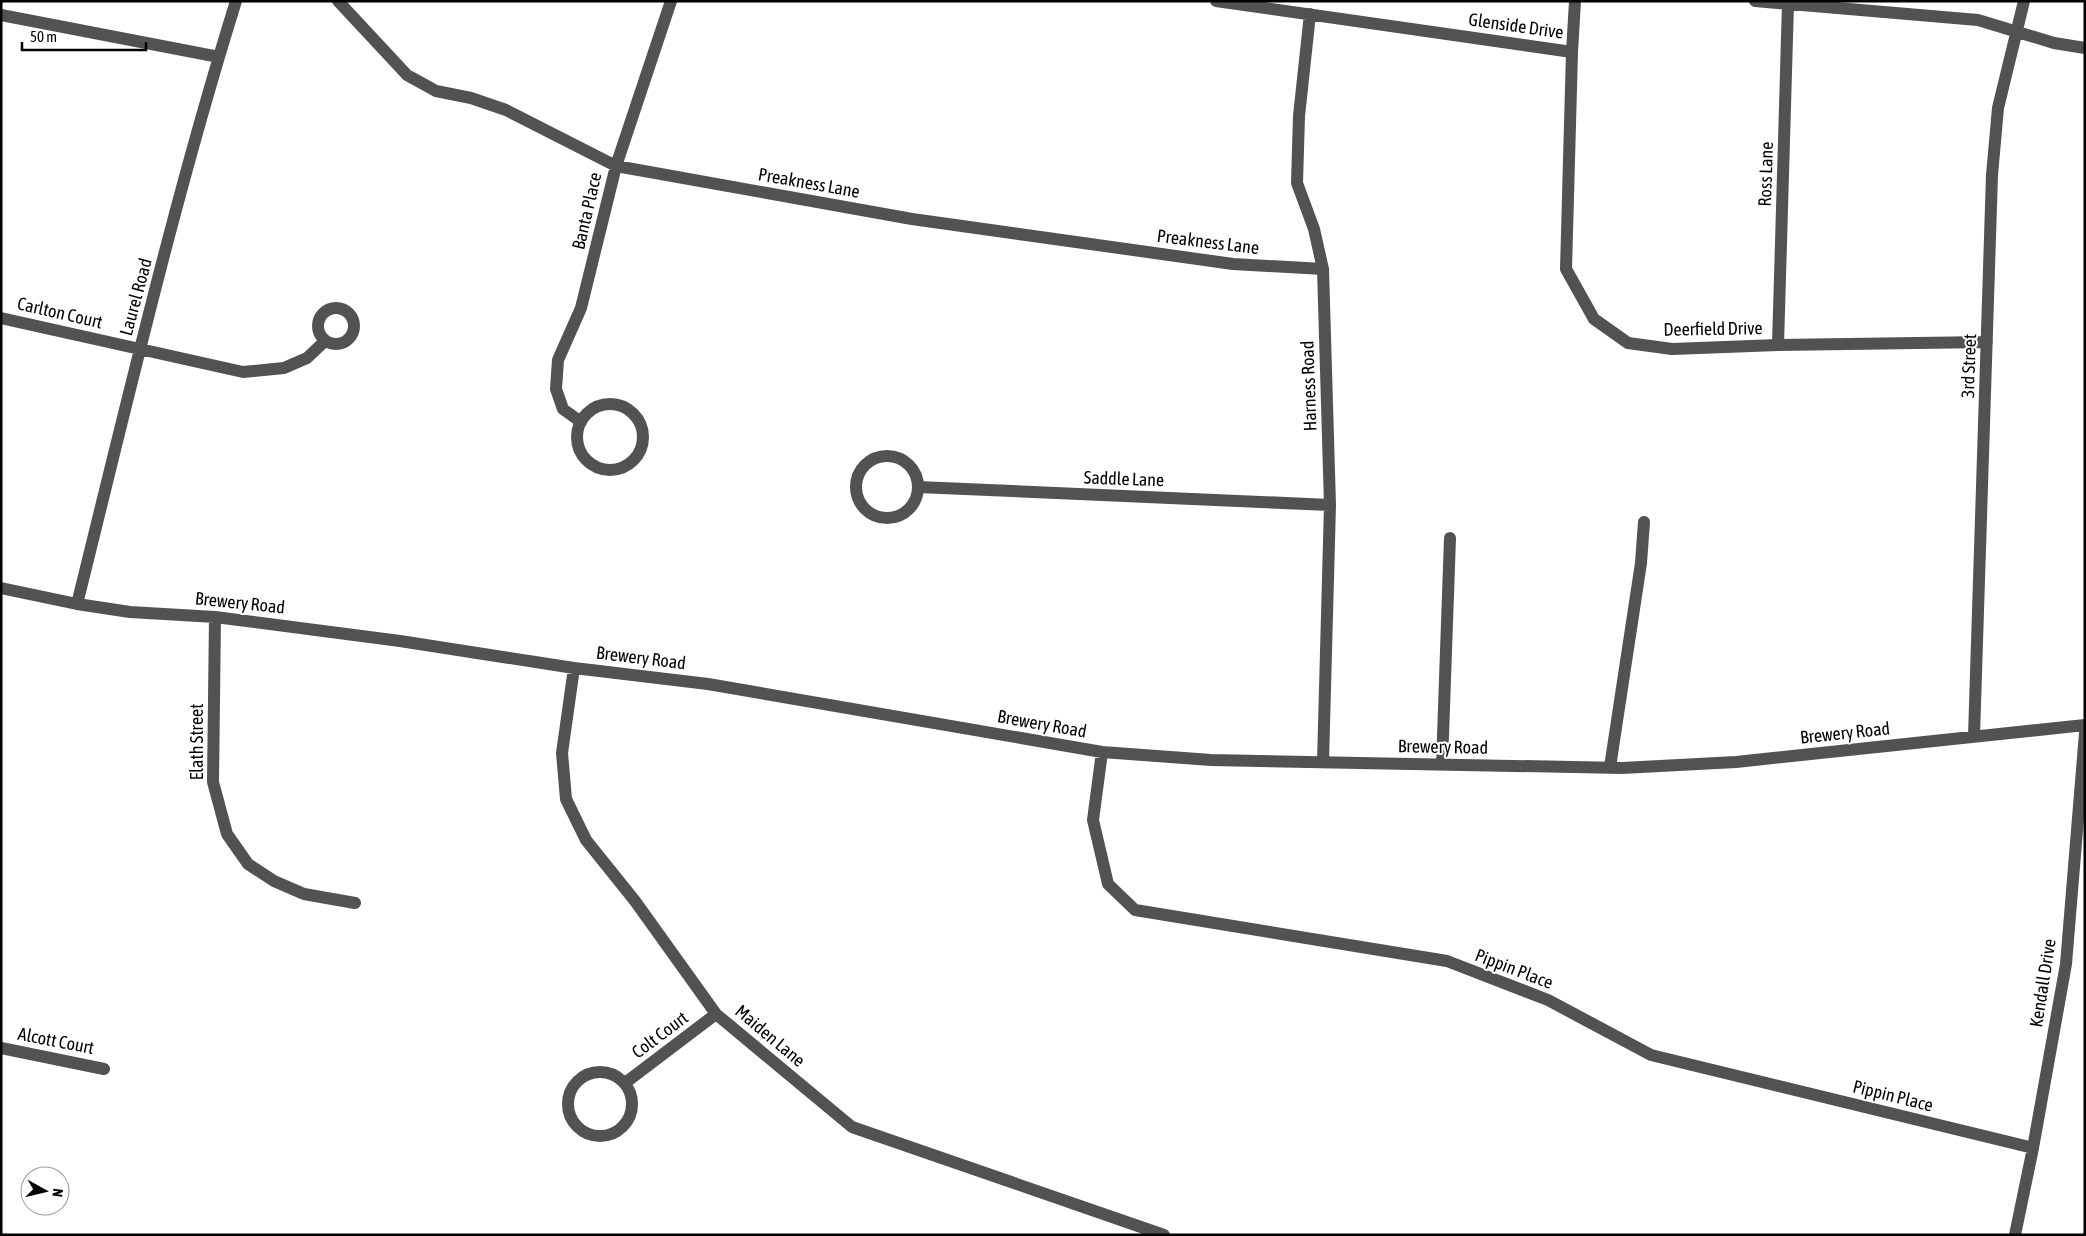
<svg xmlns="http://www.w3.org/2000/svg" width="2086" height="1236" viewBox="0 0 2086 1236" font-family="'Asap Condensed',sans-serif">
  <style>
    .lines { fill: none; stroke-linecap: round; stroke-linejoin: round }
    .minor { stroke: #525252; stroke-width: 12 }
    .labels { text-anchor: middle; stroke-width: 4; stroke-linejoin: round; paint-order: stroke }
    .street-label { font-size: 18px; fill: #000; stroke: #fff }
  </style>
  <rect width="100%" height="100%" fill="#fff"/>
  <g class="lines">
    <!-- minor -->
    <path class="minor" d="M338,1L407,75L436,91L471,98L506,110L616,166L912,219L1233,264L1323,269
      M1216,1L1572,52
      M1575,1L1572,52L1566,269L1594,319L1628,343L1672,349L1778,345L1987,342
      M1755,1L1978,20L2054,43L2085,48
      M1310,14L1299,116L1297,183L1314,229L1323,269L1330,505L1323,762
      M1,15L219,57
      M318 326a18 18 0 1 1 36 0a18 18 0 1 1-36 0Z
      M1,318L243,372L284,368L307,358L325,341
      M1778,345L1788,4
      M577 437a33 33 0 1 1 66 0a33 33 0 1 1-66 0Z
      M581,422L563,409L556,389L558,360L581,308L616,166L671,1
      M856 487a31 31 0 1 1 62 0a31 31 0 1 1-62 0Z
      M918,487L1330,505
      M1,588L77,604L130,612L215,617L400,641L574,668L708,684L1102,752L1211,760L1622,768L1736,762L2085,725
      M77,604C127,403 174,200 236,1
      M215,617L213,782L227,834L248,864L274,881L304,894L355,903
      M574,668L562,753L566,799L586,840L635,901L716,1014L852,1127L1164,1235
      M1974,736L1992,175L1998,108L2024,1
      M1102,752L1093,820L1108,884L1135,910L1447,961L1548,1000L1651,1055L2033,1148
      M1442,764L1450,538
      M1610,767L1641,563L1644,522
      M1,1048L104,1069
      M568 1104a32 32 0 1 1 64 0a32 32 0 1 1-64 0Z
      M625,1083L716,1014
      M2015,1235L2033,1148L2066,964L2085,733"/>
  </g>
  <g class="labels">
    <!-- street labels -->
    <g class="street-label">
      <text transform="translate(1516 26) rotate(8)" y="6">Glenside Drive</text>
      <text transform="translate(1766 174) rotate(-88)" y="6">Ross Lane</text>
      <text transform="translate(809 183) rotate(10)" y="6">Preakness Lane</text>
      <text transform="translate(587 211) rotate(-77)" y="6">Banta Place</text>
      <text transform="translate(1208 242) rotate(7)" y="6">Preakness Lane</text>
      <text transform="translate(136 297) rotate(-75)" y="6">Laurel Road</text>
      <text transform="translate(60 313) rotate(13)" y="6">Carlton Court</text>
      <text transform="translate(1713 329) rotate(-1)" y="6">Deerfield Drive</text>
      <text transform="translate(1969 366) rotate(-88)" y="6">3rd Street</text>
      <text transform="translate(1309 386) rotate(-92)" y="6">Harness Road</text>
      <text transform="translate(1124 479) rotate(2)" y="6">Saddle Lane</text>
      <text transform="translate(240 603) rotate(6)" y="6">Brewery Road</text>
      <text transform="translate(641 658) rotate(7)" y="6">Brewery Road</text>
      <text transform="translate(1042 724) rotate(10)" y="6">Brewery Road</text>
      <text transform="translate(1845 733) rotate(-6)" y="6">Brewery Road</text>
      <text transform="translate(197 742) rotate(-90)" y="6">Elath Street</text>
      <text transform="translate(1443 747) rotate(1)" y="6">Brewery Road</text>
      <text transform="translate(1514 969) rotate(21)" y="6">Pippin Place</text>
      <text transform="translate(2043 983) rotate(-81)" y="6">Kendall Drive</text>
      <text transform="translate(660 1035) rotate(-37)" y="6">Colt Court</text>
      <text transform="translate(770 1036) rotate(40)" y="6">Maiden Lane</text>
      <text transform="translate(56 1041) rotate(11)" y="6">Alcott Court</text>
      <text transform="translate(1893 1096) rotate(14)" y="6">Pippin Place</text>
    </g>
  </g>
  <!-- border -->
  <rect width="2086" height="1236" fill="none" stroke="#000000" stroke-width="5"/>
  <!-- north arrow -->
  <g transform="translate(45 1191) rotate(98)"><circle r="24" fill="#ffffff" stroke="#999999"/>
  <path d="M0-4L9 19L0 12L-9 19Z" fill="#000000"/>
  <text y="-8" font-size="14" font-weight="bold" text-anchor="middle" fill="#000000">N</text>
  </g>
  <!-- scale -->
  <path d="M22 42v8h124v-8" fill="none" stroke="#000000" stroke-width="2.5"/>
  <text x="30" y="42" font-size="15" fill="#000000" stroke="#ffffff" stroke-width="4" paint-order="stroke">50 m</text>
</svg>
